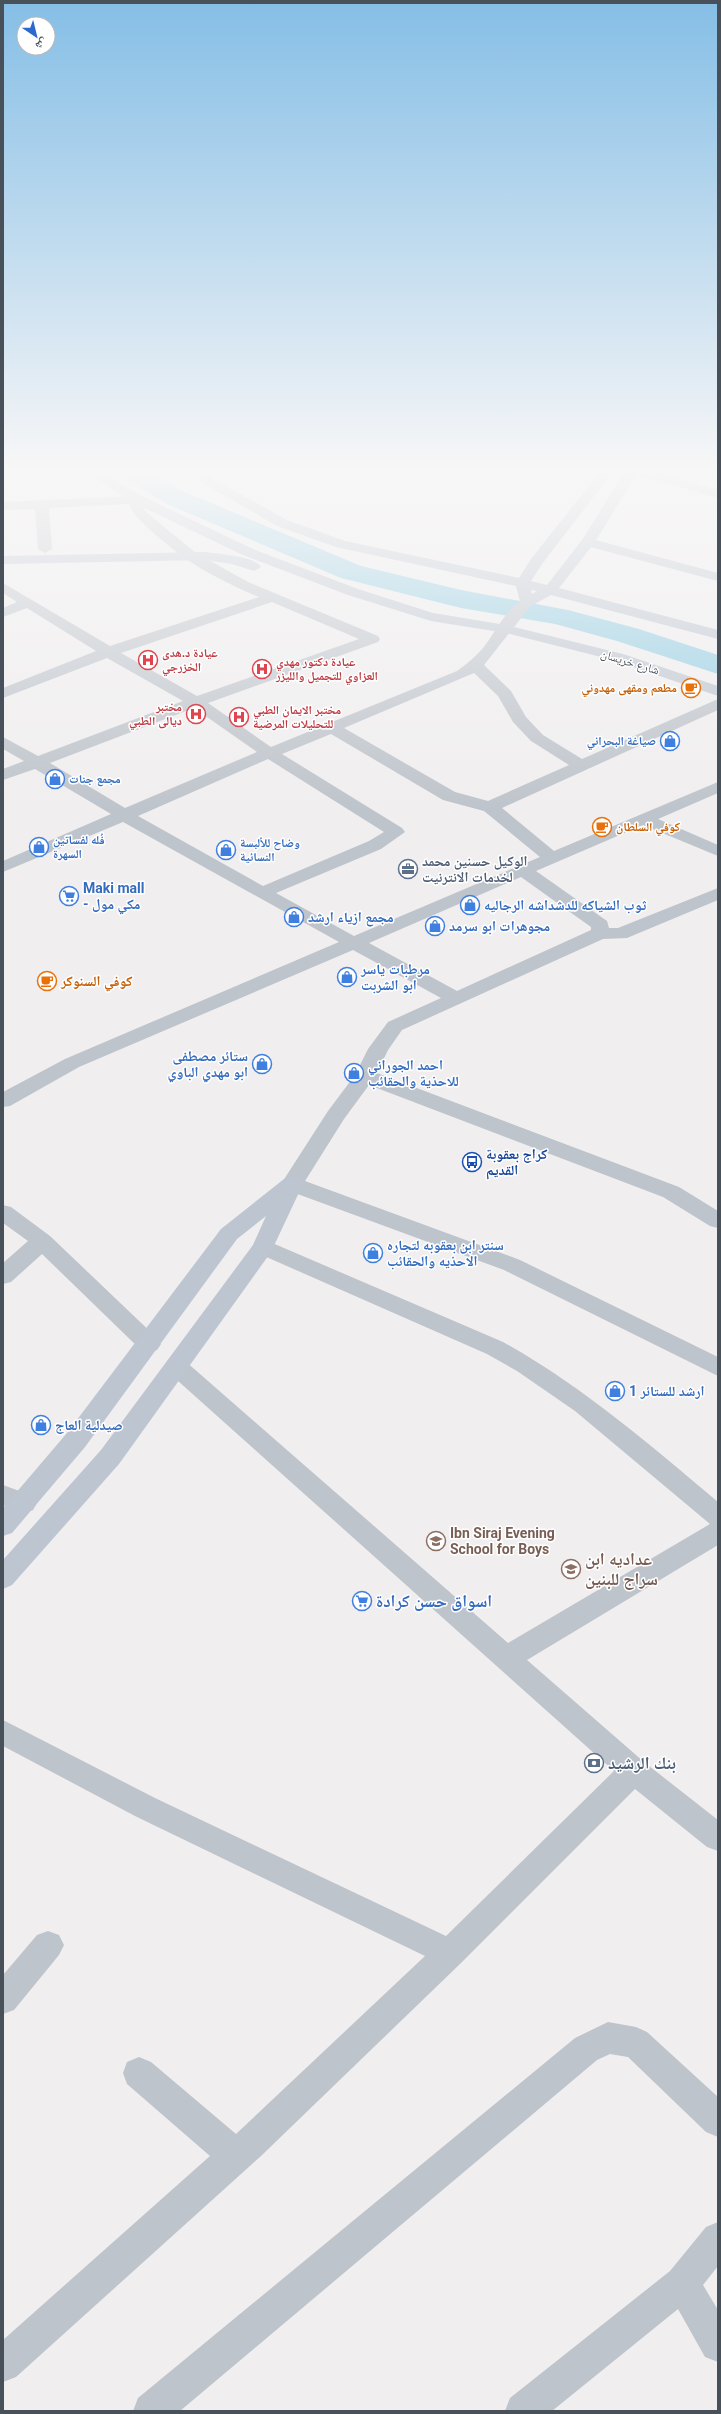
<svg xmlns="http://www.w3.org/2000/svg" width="721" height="2414" viewBox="0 0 721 2414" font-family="Roboto,'Noto Naskh Arabic',sans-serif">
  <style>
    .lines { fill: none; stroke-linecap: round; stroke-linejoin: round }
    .river { fill: #92cde2; fill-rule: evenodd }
    .street { fill: #bec4cb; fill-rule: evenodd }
    .secondary { fill: #bdc5d0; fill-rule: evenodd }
    .labels { text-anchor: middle; stroke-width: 3; stroke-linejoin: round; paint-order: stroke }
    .far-health-label { font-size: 12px; font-weight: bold; fill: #be3a42; stroke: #fff; text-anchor: start }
    .far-street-label { font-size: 12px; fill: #485059; stroke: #fff }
    .far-food-label { font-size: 12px; font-weight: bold; fill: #c56008; stroke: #fff; text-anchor: end }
    .far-shop-label { font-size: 12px; font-weight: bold; fill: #366cbe; stroke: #fff; text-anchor: start }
    .service-label { font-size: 14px; font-weight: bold; fill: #4e5e75; stroke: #fff; text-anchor: start }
    .shop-label { font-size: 14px; font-weight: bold; fill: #366cbe; stroke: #fff; text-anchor: start }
    .food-label { font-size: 14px; font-weight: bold; fill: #c56008; stroke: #fff; text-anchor: start }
    .transit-label { font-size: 14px; font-weight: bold; fill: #164399; stroke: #fff; text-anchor: start }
    .education-label { font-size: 14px; font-weight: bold; fill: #785e54; stroke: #fff; text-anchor: start }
    .near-education-label { font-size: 17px; font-weight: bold; fill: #785e54; stroke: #fff; text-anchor: start }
    .near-shop-label { font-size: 17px; font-weight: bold; fill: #366cbe; stroke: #fff; text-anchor: start }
    .near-service-label { font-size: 17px; font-weight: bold; fill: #4e5e75; stroke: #fff; text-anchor: start }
  </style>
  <rect width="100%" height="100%" fill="#f0eeee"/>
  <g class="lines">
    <!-- river -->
    <path class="river" d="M120,473H152L185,492L361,566L461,590L568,610L639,629L718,655V674L617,641L555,624L461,608L341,578L167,504L124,478Z"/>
    <!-- street -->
    <path class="street" d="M640,473H661L718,490V498L641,476Z
      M139,496L148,501L143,507L146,512L196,553L248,582L378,636L380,639L378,642L208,703L271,747L457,671C467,664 475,657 483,648C494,635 509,603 526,599L533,603L484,665L511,691L526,717L543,735L582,759L718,699V710L502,808L554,851L718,782V793L658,819L718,845V856L643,825L536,871L607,921L609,928H618L718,888V900L627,938L603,939L402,1030L388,1050L377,1073L679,1187L718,1211V1228L710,1226L663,1197L369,1085L344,1119L305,1181L520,1260L718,1357V1376L504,1270L284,1189L281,1184L328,1111L355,1075L368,1049L388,1022L441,998L353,950L79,1067L10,1106L3,1107V1092L65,1059L339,942L123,822L3,872V861L111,814L35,769L3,780V769L24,761L3,749V737L38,756L183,701L107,658L3,698V688L96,651L27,608L3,617V608L17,602L3,593V583L110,646L259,597C235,587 208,574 186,559C175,551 128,515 130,504L49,508L52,549L45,553L38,549L35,509L3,510V502ZM272,602L359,639L197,696L121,653ZM474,673L498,696L513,722L531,741L569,765L488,801L455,792L344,728ZM194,708L257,752L125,808L50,763ZM331,734L443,800L484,811L540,857L354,936L276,893L381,849L405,832L402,828L282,754ZM268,759L384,832L369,841L263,886L138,816ZM521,877L591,927V930L457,991L369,943Z
      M588,538L718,573V581L583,545L581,542L583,539Z
      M3,1205L11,1207L50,1236L157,1338L161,1344L157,1350L149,1352L141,1350L42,1254L11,1282L3,1284V1263L28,1241L3,1223Z
      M263,1239L503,1342C582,1386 649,1444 718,1502V1545L527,1660L644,1762L718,1820V1851L707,1847L635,1789L461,1963L261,2156L16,2377L3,2382V2340L210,2156L127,2084L123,2073L127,2062L139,2057L151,2062L236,2134L425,1956L135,1816L3,1746V1720L155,1798L446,1936L614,1771L168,1372L164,1366L168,1360L176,1357L184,1360L508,1643L710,1524L575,1411L517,1371L487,1354L255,1252L252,1247L255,1242Z
      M3,1485L33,1496L37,1503L33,1510L24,1513L3,1505Z
      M48,1931L59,1935L64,1945L59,1955L14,2010L3,2014V1975L37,1935Z
      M608,2022L636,2027L647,2032L718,2097V2137L706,2132L628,2057L610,2054L597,2060L180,2411H133L138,2398L575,2038Z
      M718,2222V2266L703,2285L718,2310V2362L705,2357L678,2309L552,2411H505L510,2398L670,2271L706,2227Z"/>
    <!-- secondary -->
    <path class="secondary" d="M87,473H103L144,497L253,549L358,589L433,613L506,625L623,654L718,686V696L613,660L506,633L431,621L348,595L243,555L134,503Z
      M186,473H202L287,520L345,541L519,578L531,559L599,473H612L542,564L531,581L547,585L582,540L624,473H637L595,542L559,588L718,630V639L551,595L531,606H521L516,586L336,547L277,526ZM531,590L537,591L532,594Z
      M206,552C219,554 254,556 261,567L254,571L232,564L206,560L3,564V556Z
      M292,1177L300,1179L303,1184L271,1252L119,1464L12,1585L3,1589V1560L101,1450L253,1245L266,1216L237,1239L85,1447L12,1533L3,1536V1508L67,1433L221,1229L284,1179Z"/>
  </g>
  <!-- sky -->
  <linearGradient id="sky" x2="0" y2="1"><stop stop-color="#85bee6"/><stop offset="0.58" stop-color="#f8f7f7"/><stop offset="1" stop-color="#f8f7f7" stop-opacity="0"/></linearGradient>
  <rect width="721" height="811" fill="url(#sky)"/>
  <!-- icons -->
  <defs>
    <symbol id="hospital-ring" viewBox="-11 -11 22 22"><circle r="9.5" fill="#fff" stroke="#e0444e" stroke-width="1.5"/><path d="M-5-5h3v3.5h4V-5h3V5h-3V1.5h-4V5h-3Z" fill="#e0444e"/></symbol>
    <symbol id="cafe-ring" viewBox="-11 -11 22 22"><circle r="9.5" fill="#fff" stroke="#e8710a" stroke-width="1.5"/><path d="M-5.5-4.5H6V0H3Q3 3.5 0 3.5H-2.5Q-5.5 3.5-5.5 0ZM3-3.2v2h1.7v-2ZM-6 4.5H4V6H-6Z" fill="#e8710a"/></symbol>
    <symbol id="shop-ring" viewBox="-11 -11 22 22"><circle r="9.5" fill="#fff" stroke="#3f7fe0" stroke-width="1.5"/><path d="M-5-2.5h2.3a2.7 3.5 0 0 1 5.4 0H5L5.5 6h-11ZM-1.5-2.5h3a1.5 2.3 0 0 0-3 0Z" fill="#3f7fe0"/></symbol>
    <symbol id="office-ring" viewBox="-11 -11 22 22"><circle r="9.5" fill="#fff" stroke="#5c6f8a" stroke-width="1.5"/><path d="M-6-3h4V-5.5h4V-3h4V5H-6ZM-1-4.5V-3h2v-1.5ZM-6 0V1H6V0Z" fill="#5c6f8a"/></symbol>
    <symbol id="supermarket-ring" viewBox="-11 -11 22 22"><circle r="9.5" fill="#fff" stroke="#3f7fe0" stroke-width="1.5"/><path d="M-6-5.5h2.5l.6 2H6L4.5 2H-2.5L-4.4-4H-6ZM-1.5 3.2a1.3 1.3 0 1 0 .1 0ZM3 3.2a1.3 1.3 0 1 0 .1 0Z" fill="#3f7fe0"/></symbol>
    <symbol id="bus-ring" viewBox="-11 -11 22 22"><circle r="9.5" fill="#fff" stroke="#1a4fb4" stroke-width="1.5"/><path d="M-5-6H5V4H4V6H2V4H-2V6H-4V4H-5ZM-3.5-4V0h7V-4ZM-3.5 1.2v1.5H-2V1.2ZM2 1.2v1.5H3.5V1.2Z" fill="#1a4fb4"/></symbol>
    <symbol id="school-ring" viewBox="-11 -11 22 22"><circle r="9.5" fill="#fff" stroke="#8d6e63" stroke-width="1.5"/><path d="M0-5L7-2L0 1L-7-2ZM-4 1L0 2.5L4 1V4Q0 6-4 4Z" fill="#8d6e63"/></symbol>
    <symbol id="bank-ring" viewBox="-11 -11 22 22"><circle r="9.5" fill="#fff" stroke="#5c6f8a" stroke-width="1.5"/><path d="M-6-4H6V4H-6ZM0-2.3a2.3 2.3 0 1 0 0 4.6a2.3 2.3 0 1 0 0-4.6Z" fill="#5c6f8a"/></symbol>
  </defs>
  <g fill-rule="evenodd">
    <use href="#hospital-ring" x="137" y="649" width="22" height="22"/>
    <use href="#hospital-ring" x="251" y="658" width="22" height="22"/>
    <use href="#cafe-ring" x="680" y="677" width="22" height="22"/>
    <use href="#hospital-ring" x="185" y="703" width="22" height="22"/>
    <use href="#hospital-ring" x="228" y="706" width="22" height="22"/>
    <use href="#shop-ring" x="659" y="730" width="22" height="22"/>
    <use href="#shop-ring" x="44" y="768" width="22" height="22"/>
    <use href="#cafe-ring" x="591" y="816" width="22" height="22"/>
    <use href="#shop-ring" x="28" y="836" width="22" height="22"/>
    <use href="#shop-ring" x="215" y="839" width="22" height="22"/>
    <use href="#office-ring" x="397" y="858" width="22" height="22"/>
    <use href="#supermarket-ring" x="58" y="885" width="22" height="22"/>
    <use href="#shop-ring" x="459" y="894" width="22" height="22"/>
    <use href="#shop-ring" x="283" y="906" width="22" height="22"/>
    <use href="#shop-ring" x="424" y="915" width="22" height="22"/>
    <use href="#shop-ring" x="336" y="966" width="22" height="22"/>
    <use href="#cafe-ring" x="36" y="970" width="22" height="22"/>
    <use href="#shop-ring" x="251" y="1053" width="22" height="22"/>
    <use href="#shop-ring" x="343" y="1062" width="22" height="22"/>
    <use href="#bus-ring" x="461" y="1151" width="22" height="22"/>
    <use href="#shop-ring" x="362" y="1242" width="22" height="22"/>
    <use href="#shop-ring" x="604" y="1380" width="22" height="22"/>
    <use href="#shop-ring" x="30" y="1414" width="22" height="22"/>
    <use href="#school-ring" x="425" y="1530" width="22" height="22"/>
    <use href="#school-ring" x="560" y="1558" width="22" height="22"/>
    <use href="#supermarket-ring" x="351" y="1590" width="22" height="22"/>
    <use href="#bank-ring" x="583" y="1752" width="22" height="22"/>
  </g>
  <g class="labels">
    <!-- far-health labels -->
    <g class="far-health-label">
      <text x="162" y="657">عيادة د.هدى<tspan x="162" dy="14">الخزرجي</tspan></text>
      <text x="276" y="666">عيادة دكتور مهدي<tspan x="276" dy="14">العزاوي للتجميل والليزر</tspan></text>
      <text x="182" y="711" text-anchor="end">مختبر<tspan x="182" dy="14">ديالى الطبي</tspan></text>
      <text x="253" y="714">مختبر الايمان الطبي<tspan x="253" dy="14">للتحليلات المرضية</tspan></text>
    </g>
    <!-- far-street labels -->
    <g class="far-street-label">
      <text transform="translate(630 662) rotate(17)" y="4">شارع خريسان</text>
    </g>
    <!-- far-food labels -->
    <g class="far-food-label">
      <text x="677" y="692">مطعم ومقهى مهدوني</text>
      <text x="616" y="831" text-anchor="start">كوفي السلطان</text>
    </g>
    <!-- far-shop labels -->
    <g class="far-shop-label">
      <text x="656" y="745" text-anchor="end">صياغة البحراني</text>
      <text x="69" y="783">مجمع جنات</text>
      <text x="53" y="844">فُله لفساتين<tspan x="53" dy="14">السهرة</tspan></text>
      <text x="240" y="847">وضاح للألبسة<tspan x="240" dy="14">النسائية</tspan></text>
    </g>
    <!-- service labels -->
    <g class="service-label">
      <text x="422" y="866">الوكيل حسنين محمد<tspan x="422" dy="16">لخدمات الانترنيت</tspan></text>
    </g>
    <!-- shop labels -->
    <g class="shop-label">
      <text x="83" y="893">Maki mall<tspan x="83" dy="16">- مكي مول</tspan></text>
      <text x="484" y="910">ثوب الشياكه للدشداشه الرجاليه</text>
      <text x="308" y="922">مجمع ازياء ارشد</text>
      <text x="449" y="931">مجوهرات ابو سرمد</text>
      <text x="361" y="974">مرطبات ياسر<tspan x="361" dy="16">ابو الشربت</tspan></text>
      <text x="248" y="1061" text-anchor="end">ستائر مصطفى<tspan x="248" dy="16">ابو مهدي الباوي</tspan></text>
      <text x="368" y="1070">احمد الجوراني<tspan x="368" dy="16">للاحذية والحقائب</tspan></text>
      <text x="387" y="1250">سنتر ابن بعقوبه لتجاره<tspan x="387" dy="16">الاحذيه والحقائب</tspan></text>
      <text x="629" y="1396">ارشد للستائر 1</text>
      <text x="55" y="1430">صيدلية العاج</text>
    </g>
    <!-- food labels -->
    <g class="food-label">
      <text x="61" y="986">كوفي السنوكر</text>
    </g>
    <!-- transit labels -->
    <g class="transit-label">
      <text x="486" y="1159">كراج بعقوبة<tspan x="486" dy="16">القديم</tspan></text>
    </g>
    <!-- education labels -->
    <g class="education-label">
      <text x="450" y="1538">Ibn Siraj Evening<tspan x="450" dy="16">School for Boys</tspan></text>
    </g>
    <!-- near-education labels -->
    <g class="near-education-label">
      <text x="585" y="1565">عداديه ابن<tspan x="585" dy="20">سراج للبنين</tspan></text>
    </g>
    <!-- near-shop labels -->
    <g class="near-shop-label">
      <text x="376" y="1607">اسواق حسن كرادة</text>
    </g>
    <!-- near-service labels -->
    <g class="near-service-label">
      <text x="608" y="1769">بنك الرشيد</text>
    </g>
  </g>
  <!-- border -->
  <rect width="721" height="2414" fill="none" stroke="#485059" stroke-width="8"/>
  <!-- north arrow -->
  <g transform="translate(36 36) rotate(145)"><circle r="19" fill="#ffffff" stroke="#b6b9bd"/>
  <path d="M0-3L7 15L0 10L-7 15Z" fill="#2b6acc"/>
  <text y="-6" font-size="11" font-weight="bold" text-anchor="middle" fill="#485059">ش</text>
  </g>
</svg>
